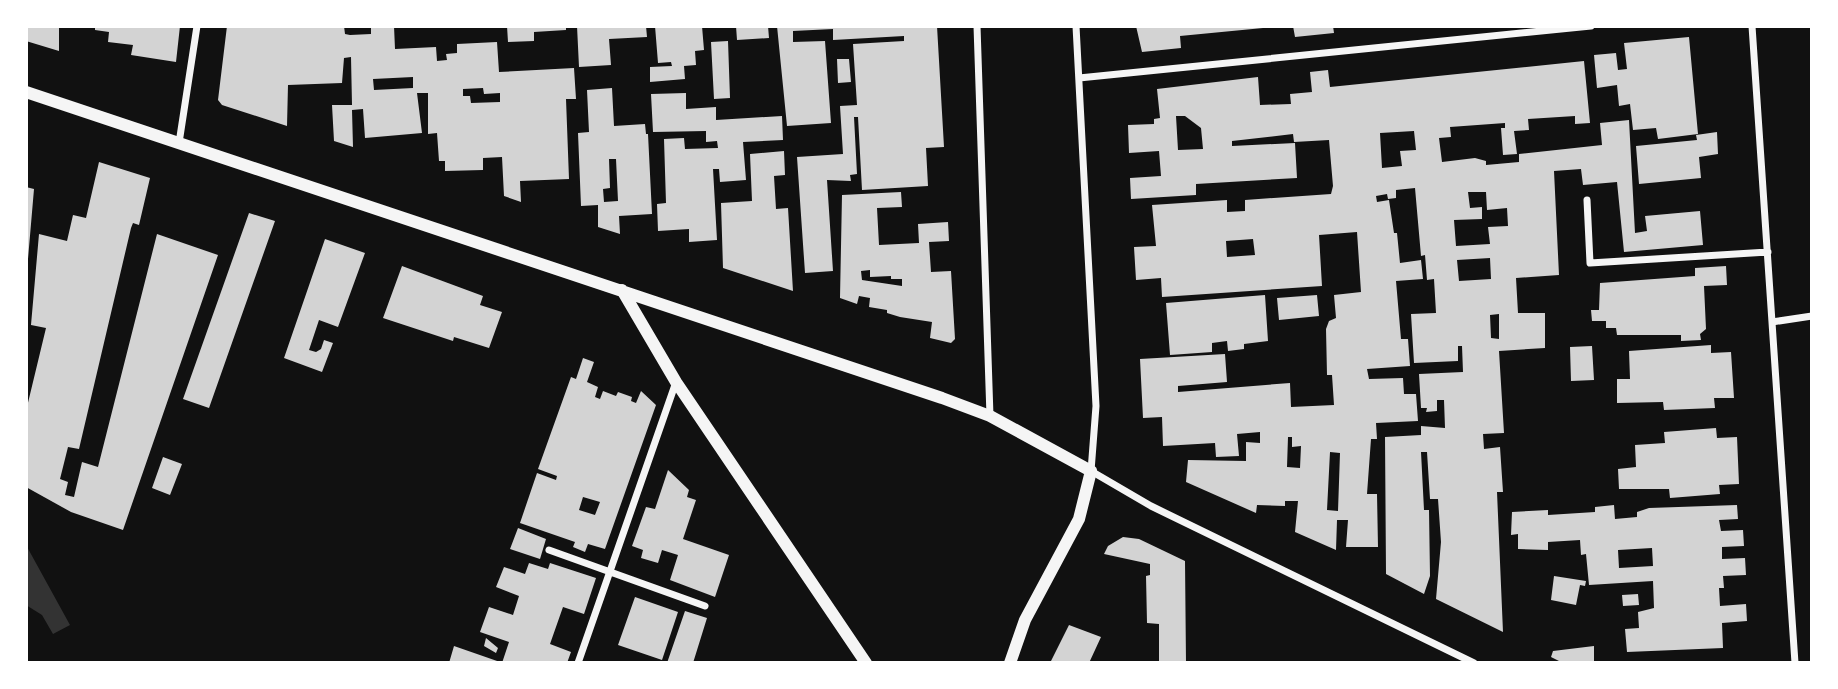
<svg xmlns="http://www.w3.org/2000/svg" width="1838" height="689" viewBox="0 0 1838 689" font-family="Karla,sans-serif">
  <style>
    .water { fill: #333 }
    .building { fill: #d3d3d3; fill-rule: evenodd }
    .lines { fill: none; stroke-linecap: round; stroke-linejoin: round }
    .minor { stroke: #f5f5f5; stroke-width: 7 }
    .tertiary { stroke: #f5f5f5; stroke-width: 12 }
  </style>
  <rect width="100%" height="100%" fill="#111"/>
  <!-- water -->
  <path class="water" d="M26,545L70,625L53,634L42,615L26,605Z"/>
  <!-- building -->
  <path class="building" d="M26,26H59V51L26,41Z
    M95,26H180L176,62L131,55L133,45L108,42L109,32L95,30Z
    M227,26H344L345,34L350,35L371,34V26H394L395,49L436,47L437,61L447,60L446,54L457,53V44L497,42L499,72L574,68L576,99H566L569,179L520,181L521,202L504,196L502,157L483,158V170L445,171V161H439L437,133L428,134V93H417L422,133L365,138L363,109L352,110L353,147L334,141L332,105H352L351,57L344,58L342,83L288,85L287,126L222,105L218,100ZM413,77V88L374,90L373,79ZM483,88L484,94L500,93V102L471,103L470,96H463V89Z
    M507,26H566V30L534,32V41L508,42Z
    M577,26H646L647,37L609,39L611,65L579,67Z
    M655,26H702L704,50L695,51L696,65L684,66L685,79L650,82V67L672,66L671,62L658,63Z
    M736,26H768L769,38L737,40Z
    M777,26H937L944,147L926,148L928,186L862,190L858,117H854L857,174L850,175L851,181L827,180L833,271L805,273L797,157L843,154L840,106L857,105L853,44L904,41V36L833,40V29L793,31V42L825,41L831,123L787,126Z
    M1136,26H1263V28L1180,36L1181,48L1142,52Z
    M1293,26H1333L1334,33L1295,37Z
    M1689,37L1698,134L1658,139L1656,128L1633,130L1630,104L1619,106L1617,85L1597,88L1594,55L1616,53L1618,70L1627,69L1624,43Z
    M728,41L730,98L714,99L711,42Z
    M837,59H849L851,82L838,83Z
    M1584,61L1590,123L1575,124V116L1528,119L1529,130L1514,131L1517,154L1503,155L1501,128H1505V123L1450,127L1451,137L1439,138L1442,162L1475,158L1486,161V165L1519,162V154L1602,145L1600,123L1629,120L1635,233L1647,231L1645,216L1700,211L1703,245L1624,252L1617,182L1583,185L1581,169L1554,171L1559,275L1516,278L1518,313H1545V348L1499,351L1504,433L1483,434L1484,449L1500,447L1503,492H1497L1503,632L1436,599L1441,542L1438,499H1430L1427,452H1421L1424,510H1429L1430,576L1424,594L1386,574L1385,437L1421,435V426L1445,428L1444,400H1437V411L1426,412L1427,408H1421L1419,374L1463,372L1462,346H1458V361L1414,363L1411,314L1436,313L1434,279L1427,280L1425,255L1421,256L1415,188L1396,190V198L1388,199L1387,194L1376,196L1377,202L1389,200L1394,233H1397L1400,263L1421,260L1423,279L1396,281L1401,339H1408L1410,366L1367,369L1369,379L1403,378L1404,394H1416L1418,421L1376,423L1377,439H1371L1367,494H1377L1378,547H1346L1348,520H1337L1336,550L1295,532L1298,501H1285V506L1257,505L1256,513L1186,482L1188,460L1246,461V442L1260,443V432L1237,434L1239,456L1216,457L1215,443L1163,446L1162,417L1143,418L1140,359L1225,354L1227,382L1178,386V392L1290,383L1291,407L1334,405L1332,375H1327L1326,329L1329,321L1336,318L1334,295L1361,292L1357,232L1319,235L1322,286L1162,297L1161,278L1136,280L1134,247L1156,246L1152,205L1227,200V212L1245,211V200L1331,194L1333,186L1329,140L1294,142L1293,134L1232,141V146L1295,143L1297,178L1196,184V195L1131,199L1130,178L1161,176L1159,151L1129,153L1128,125L1154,124V119L1160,118L1157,89L1258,77L1260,105L1291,104L1290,94L1312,92L1310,72L1328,70L1330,87ZM1176,116H1185L1201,128L1203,149L1178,150ZM1414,131L1416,150L1400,151L1402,166L1382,168L1380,133ZM1468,192H1486L1487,210L1507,208L1508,226L1488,227L1490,244L1456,246L1454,220L1482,219V207L1470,208ZM1253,239L1255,255L1227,257L1226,241ZM1490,258L1491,279L1459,281L1457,260ZM1499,314V339L1491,338L1490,315ZM1288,437H1292V447L1301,446L1300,468L1287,467ZM1330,452L1340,453L1338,511L1327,510Z
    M612,88L614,126L645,124L646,134H648L652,214L619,216L620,234L598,227V205L581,206L578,133L589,132L587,90ZM609,159H616L618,201L604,202L603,189L610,188Z
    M686,93V109L716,107V120L782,116L783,140L743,142L746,180L720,182L719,169H713L717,240L689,242V229L658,231L657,204L666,203L664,139L684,138L685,149L718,148L717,141L706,142V131L653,132L651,94Z
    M1717,132L1718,154L1699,157L1701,178L1639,184L1636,146L1697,140L1696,135Z
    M784,151L785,175L774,176L776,209L788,208L793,291L723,268L721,203L752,201L750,154Z
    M99,162L150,178L139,225L133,223L131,228L79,449L68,447L60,479L68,482L65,495L74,497L82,462L98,467L157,234L218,255L123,530L71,512L26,487V411L46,328L31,325L39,234L67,241L73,215L86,218Z
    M26,187L34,189L28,259H26Z
    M901,192L902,207L877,208L879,245L919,243L918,224L948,222L949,241L929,242L931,272L951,271L955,339L951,343L930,338L932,322L900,317L887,313V310L869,307L870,298L859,296L857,304L840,298L842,195ZM870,270V277L891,276V279H902V286L862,280L861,271Z
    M249,213L275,221L209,408L183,399Z
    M325,239L365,253L338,327L319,320L309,350L316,352L321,349L324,340L333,343L322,372L284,358Z
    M402,266L483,296L480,305L502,312L489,348L454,337L453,341L383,318Z
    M1726,266L1727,285L1704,286L1706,329L1700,334L1701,340L1681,341V335H1617L1616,328H1606V321H1592L1591,310H1599L1600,283L1695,276V268Z
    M1265,295L1268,341L1244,344V349L1228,351L1227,341L1212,343V352L1170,355L1166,303Z
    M1317,295L1319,316L1279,320L1277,298Z
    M1711,345V353L1731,352L1734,398H1714L1715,408L1664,410L1663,402L1617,403V379H1630L1629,351Z
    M1592,346L1594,380L1571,381L1570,347Z
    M583,358L594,362L587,382L598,387L595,397L600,399L603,391L616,396L618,392L632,397L631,401L636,403L641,391L656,405L605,549L588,544L585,552L573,547L575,542L520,523L537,473L556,480L557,476L538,469L571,377L576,379ZM583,497L600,502L595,515L579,510Z
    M1716,428L1717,438L1737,437L1739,484L1719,485L1720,494L1670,498L1669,489H1619L1618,469L1636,467L1635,445L1665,443L1664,432Z
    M163,457L182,464L170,495L152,488Z
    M668,470L689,490L687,497L696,500L683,539L729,555L715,597L670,580L678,555L662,550L658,563L641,558L643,550L632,546L646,507L655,509Z
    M1614,505L1615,519L1637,517V512L1649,508L1737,505L1738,519L1719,520L1721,531L1743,530L1744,546L1722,547V559L1745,558L1746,575L1723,576L1724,588H1719L1720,606L1746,604L1747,621L1722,623L1723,648L1627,652L1625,629L1639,628L1638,612L1654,608L1653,581L1589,585L1586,554L1581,555L1580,540L1548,542V550L1518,549V534L1511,535L1512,512L1548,510V515L1595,512V507ZM1652,548L1653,566L1619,568L1618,550Z
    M518,528L546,539L540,559L510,549Z
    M1123,537L1139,539L1185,561L1186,663H1159V624L1147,623L1146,576L1150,575V564L1104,554L1108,546Z
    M529,563L548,569L550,563L596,578L584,614L563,607L550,644L571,652L567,663H502L509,642L480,632L489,607L513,615L519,596L496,587L504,567L525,574Z
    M1554,576L1586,581L1585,586L1580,585L1576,605L1551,600Z
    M1638,594L1639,605L1623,606L1622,595Z
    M635,597L678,612L662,660L618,645Z
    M685,611L707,618L693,663H667Z
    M1069,625L1101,637L1089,663L1051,661Z
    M486,638L498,648L496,653L484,646Z
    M454,646L500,662V663H449Z
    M1594,646V663H1563L1551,657L1553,651Z"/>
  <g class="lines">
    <!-- minor -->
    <path class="minor" d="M977,26L990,416
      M1076,26L1096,406L1091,471L1151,506L1474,663
      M1752,26L1795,663
      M1079,78L1591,26
      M179,143L197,26
      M1587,200L1590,263L1768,252
      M1772,322L1812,316
      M549,550L705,606
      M578,663L676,382"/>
    <!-- tertiary -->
    <path class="tertiary" d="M26,92L942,398L990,416L1091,471L1079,519L1025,620L1010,663
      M622,290L676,382L866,663"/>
  </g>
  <!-- border -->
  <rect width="1838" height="689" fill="none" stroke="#ffffff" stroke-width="56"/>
</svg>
